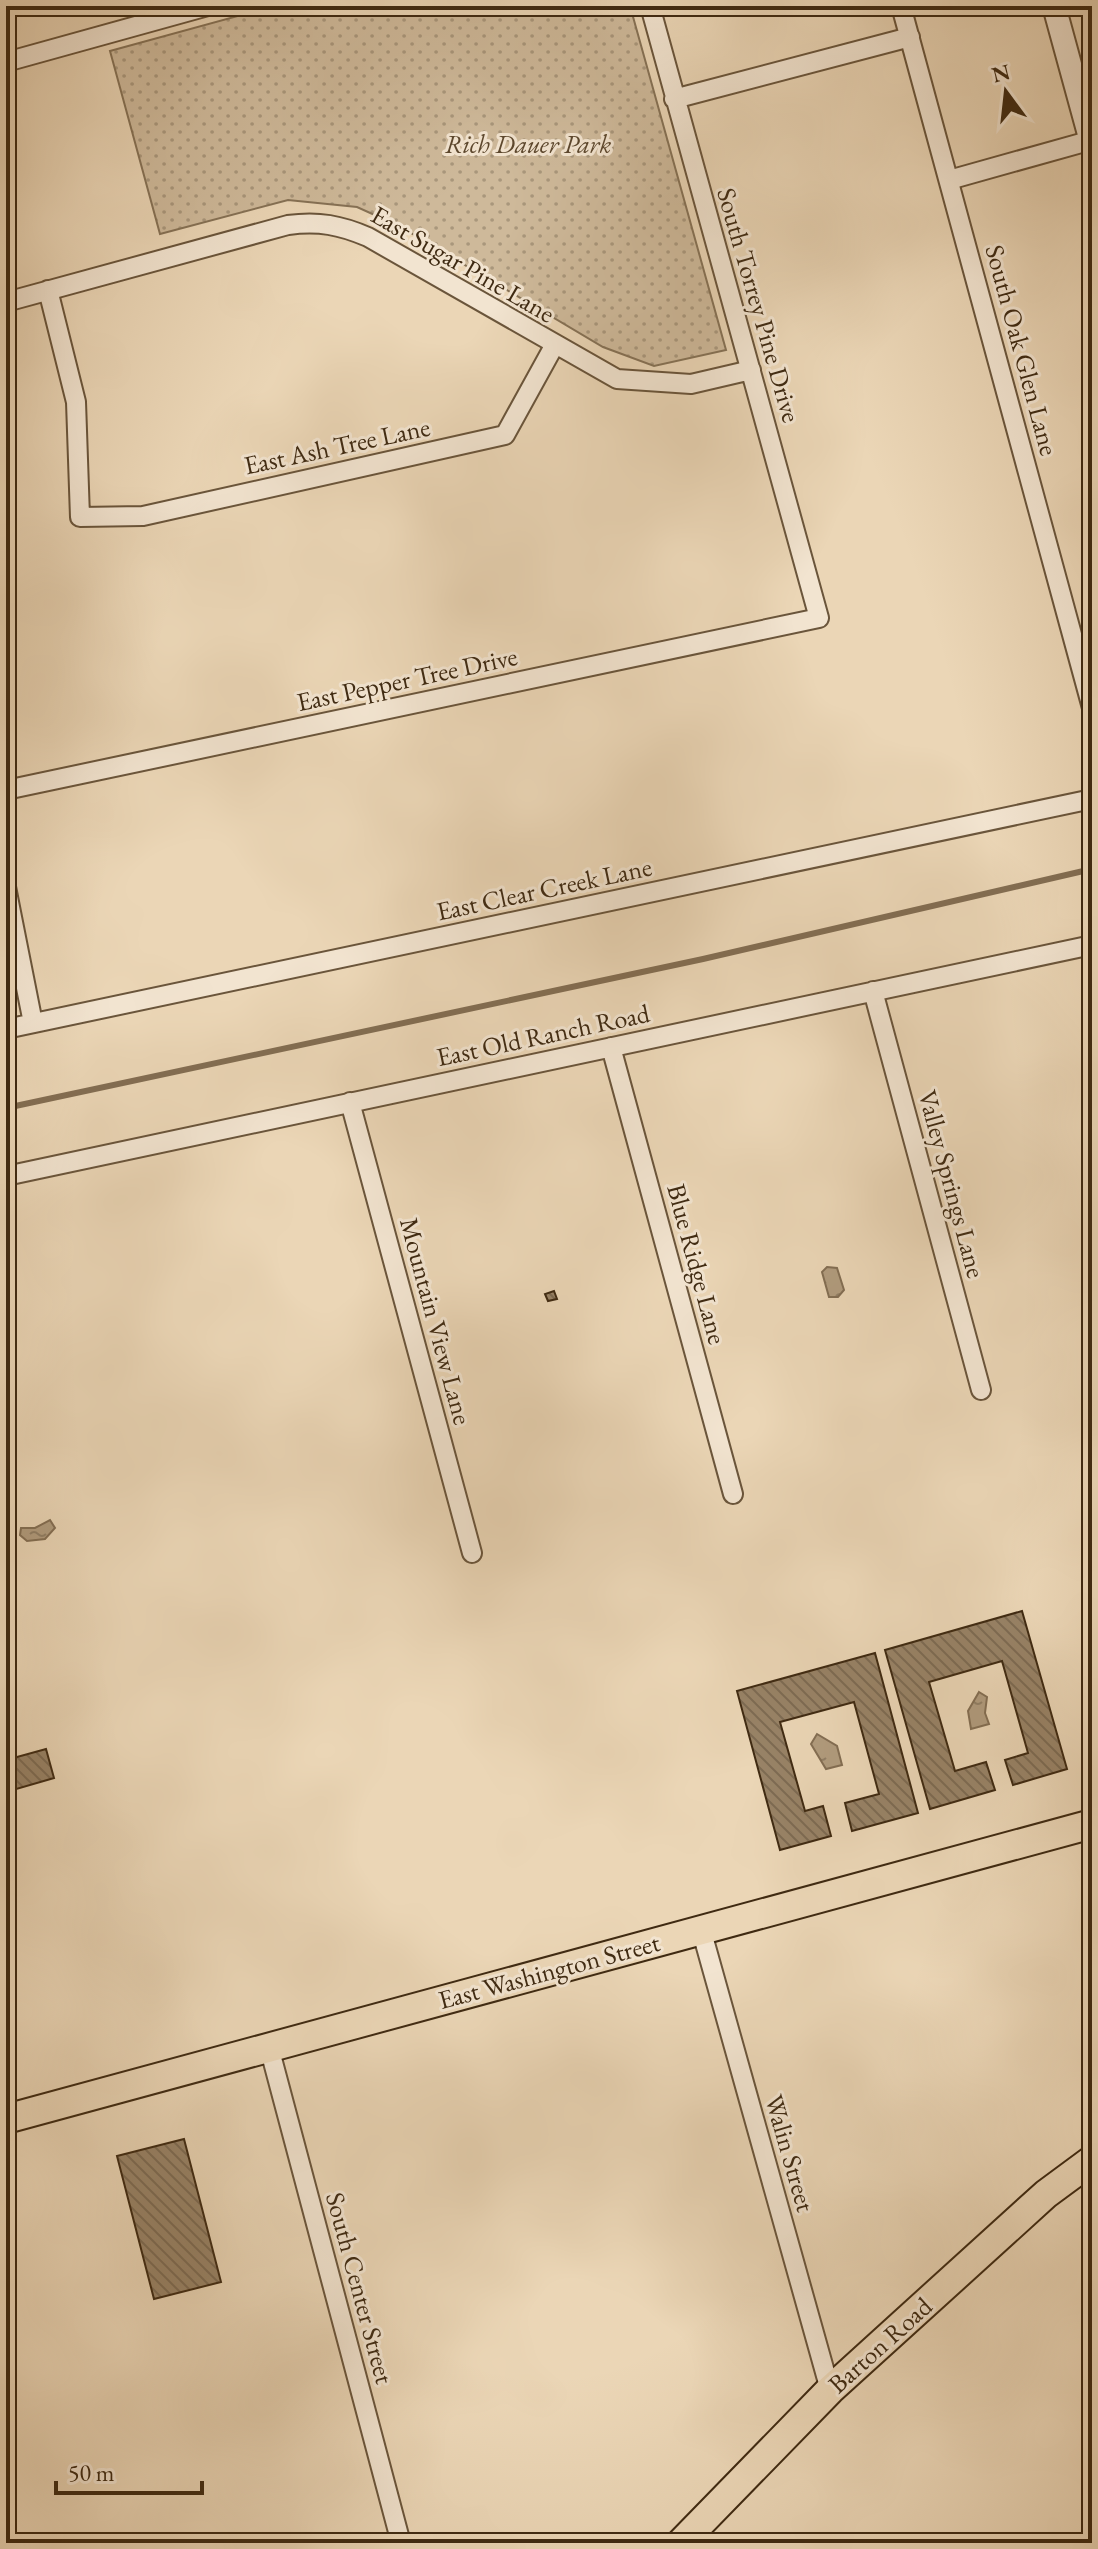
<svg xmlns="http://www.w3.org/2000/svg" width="1098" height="2549" viewBox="0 0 1098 2549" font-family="'EB Garamond',serif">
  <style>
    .park { fill: url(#park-dots); stroke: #867256; stroke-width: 2 }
    .water { fill: url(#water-ripples); stroke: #836e53; stroke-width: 2 }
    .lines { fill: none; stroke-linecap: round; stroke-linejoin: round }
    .stream { stroke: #836e53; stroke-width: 6 }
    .building { fill: url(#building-back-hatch); stroke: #3f2a12; stroke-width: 2 }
    .minor-casing { stroke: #6a553b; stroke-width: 22 }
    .tertiary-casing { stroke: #6a553b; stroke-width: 26 }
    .primary-casing { stroke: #3f2a12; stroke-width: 32 }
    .minor { stroke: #f2e4d0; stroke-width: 18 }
    .tertiary { stroke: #f2e4d0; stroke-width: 22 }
    .primary { stroke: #ebd6b6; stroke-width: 28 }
    .labels { text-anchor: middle; stroke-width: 6; stroke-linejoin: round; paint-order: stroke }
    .park-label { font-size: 26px; font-style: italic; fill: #5c472d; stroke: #f2e4d0 }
    .street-label { font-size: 26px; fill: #3f2a12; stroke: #f2e4d0 }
  </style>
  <defs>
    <pattern id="park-dots" width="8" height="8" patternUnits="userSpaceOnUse" patternTransform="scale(2)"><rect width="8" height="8" fill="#ceb99a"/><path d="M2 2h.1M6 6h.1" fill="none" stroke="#a9977c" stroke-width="1.8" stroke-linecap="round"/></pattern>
    <pattern id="water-ripples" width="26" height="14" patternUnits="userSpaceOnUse" patternTransform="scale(2)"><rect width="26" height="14" fill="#b19c7e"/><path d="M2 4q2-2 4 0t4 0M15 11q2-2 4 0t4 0" fill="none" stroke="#917f66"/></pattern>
    <pattern id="building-back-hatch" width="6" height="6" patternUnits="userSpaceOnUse" patternTransform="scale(2)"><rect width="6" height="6" fill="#988367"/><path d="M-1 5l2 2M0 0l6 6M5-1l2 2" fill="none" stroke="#7d6b53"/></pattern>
  </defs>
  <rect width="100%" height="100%" fill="#ebd6b6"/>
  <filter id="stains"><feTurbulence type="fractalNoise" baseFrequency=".0025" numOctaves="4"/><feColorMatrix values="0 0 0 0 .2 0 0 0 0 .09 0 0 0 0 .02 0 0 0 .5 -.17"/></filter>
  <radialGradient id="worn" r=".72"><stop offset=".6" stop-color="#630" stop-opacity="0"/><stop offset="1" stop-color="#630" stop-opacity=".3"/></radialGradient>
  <!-- park -->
  <path class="park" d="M274,6H630L726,350L654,366L603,347L399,226L357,207L288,200L160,234L110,51Z"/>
  <!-- water -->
  <path class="water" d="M827,1267L837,1268L844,1290L838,1297H829L822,1272Z
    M50,1520L55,1528L45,1539L27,1541L20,1535L21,1528H35Z
    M979,1692L987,1697L985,1713L989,1724L971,1729L968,1711Z
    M817,1734L837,1746L842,1765L826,1769L811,1744Z"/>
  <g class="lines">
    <!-- stream -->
    <path class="stream" d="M6,1108L703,959L1092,869"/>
  </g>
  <!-- building -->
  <path class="building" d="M554,1291L557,1299L548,1301L545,1294Z
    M1022,1611L1067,1769L1013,1785L1005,1760L1028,1753L1002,1661L929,1682L955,1771L986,1762L995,1790L930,1809L885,1650Z
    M875,1653L918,1813L852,1831L845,1803L879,1794L854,1702L780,1722L805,1811L823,1806L831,1836L780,1850L737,1691Z
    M46,1749L54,1778L6,1792V1760Z
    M184,2139L221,2282L154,2299L117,2156Z"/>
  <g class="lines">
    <defs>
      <path id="minor" d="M901,6L1092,708
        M6,62L208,6
        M674,99L910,37
        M949,180L1092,140
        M48,290L76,402L80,517L143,516L505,435L554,346
        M6,302L288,225C319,221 340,225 368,237L617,379L691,384L751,370
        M6,790L819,618L650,6
        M6,887L33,1023
        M873,991L981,1390
        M6,1029L1092,799
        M611,1047L733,1494
        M350,1102L472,1553
        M6,1176L1092,945
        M701,1929L830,2390
        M269,2047L401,2543"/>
      <path id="tertiary" d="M1054,6L1092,145"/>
      <path id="primary" d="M6,2119L1092,1824
        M681,2543L830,2390L1046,2194L1092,2160"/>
    </defs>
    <!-- minor casing -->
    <use href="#minor" class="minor-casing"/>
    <!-- tertiary casing -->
    <use href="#tertiary" class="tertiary-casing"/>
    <!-- primary casing -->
    <use href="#primary" class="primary-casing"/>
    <!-- minor -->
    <use href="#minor" class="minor"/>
    <!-- tertiary -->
    <use href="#tertiary" class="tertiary"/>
    <!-- primary -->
    <use href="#primary" class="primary"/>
  </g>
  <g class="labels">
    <!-- park labels -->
    <g class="park-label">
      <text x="528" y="153">Rich Dauer Park</text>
    </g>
    <!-- street labels -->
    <g class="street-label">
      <text transform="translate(463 264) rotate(30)" y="9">East Sugar Pine Lane</text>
      <text transform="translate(759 305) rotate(74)" y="9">South Torrey Pine Drive</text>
      <text transform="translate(1022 350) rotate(75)" y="9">South Oak Glen Lane</text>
      <text transform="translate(337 446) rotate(-12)" y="9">East Ash Tree Lane</text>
      <text transform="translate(407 679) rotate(-12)" y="9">East Pepper Tree Drive</text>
      <text transform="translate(544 889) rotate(-12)" y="9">East Clear Creek Lane</text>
      <text transform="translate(543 1035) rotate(-12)" y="9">East Old Ranch Road</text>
      <text transform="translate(952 1184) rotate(75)" y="9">Valley Springs Lane</text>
      <text transform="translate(697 1264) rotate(75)" y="9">Blue Ridge Lane</text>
      <text transform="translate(436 1321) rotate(75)" y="9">Mountain View Lane</text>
      <text transform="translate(549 1971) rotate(-15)" y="9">East Washington Street</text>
      <text transform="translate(790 2153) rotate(74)" y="9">Walin Street</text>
      <text transform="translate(360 2288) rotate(75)" y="9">South Center Street</text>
      <text transform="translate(880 2345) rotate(-42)" y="9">Barton Road</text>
    </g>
  </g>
  <!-- margin -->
  <rect width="1098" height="2549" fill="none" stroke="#ebd6b6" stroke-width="32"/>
  <rect x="8" y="8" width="1082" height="2533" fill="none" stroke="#3f2a12" stroke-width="4"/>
  <rect x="16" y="16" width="1066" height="2517" fill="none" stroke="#3f2a12" stroke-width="2"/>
  <!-- north arrow -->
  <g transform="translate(1006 92) rotate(345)" stroke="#f2e4d0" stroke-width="6" paint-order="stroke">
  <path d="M0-6L14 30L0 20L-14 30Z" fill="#3f2a12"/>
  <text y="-12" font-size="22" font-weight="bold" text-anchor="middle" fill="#3f2a12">N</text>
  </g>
  <!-- scale -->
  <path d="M56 2481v12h146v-12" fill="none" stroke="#3f2a12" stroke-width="4"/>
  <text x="68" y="2481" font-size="24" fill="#3f2a12" stroke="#f2e4d0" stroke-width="6" paint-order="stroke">50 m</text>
  <rect width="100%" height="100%" filter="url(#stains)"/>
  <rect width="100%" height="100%" fill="url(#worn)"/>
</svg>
